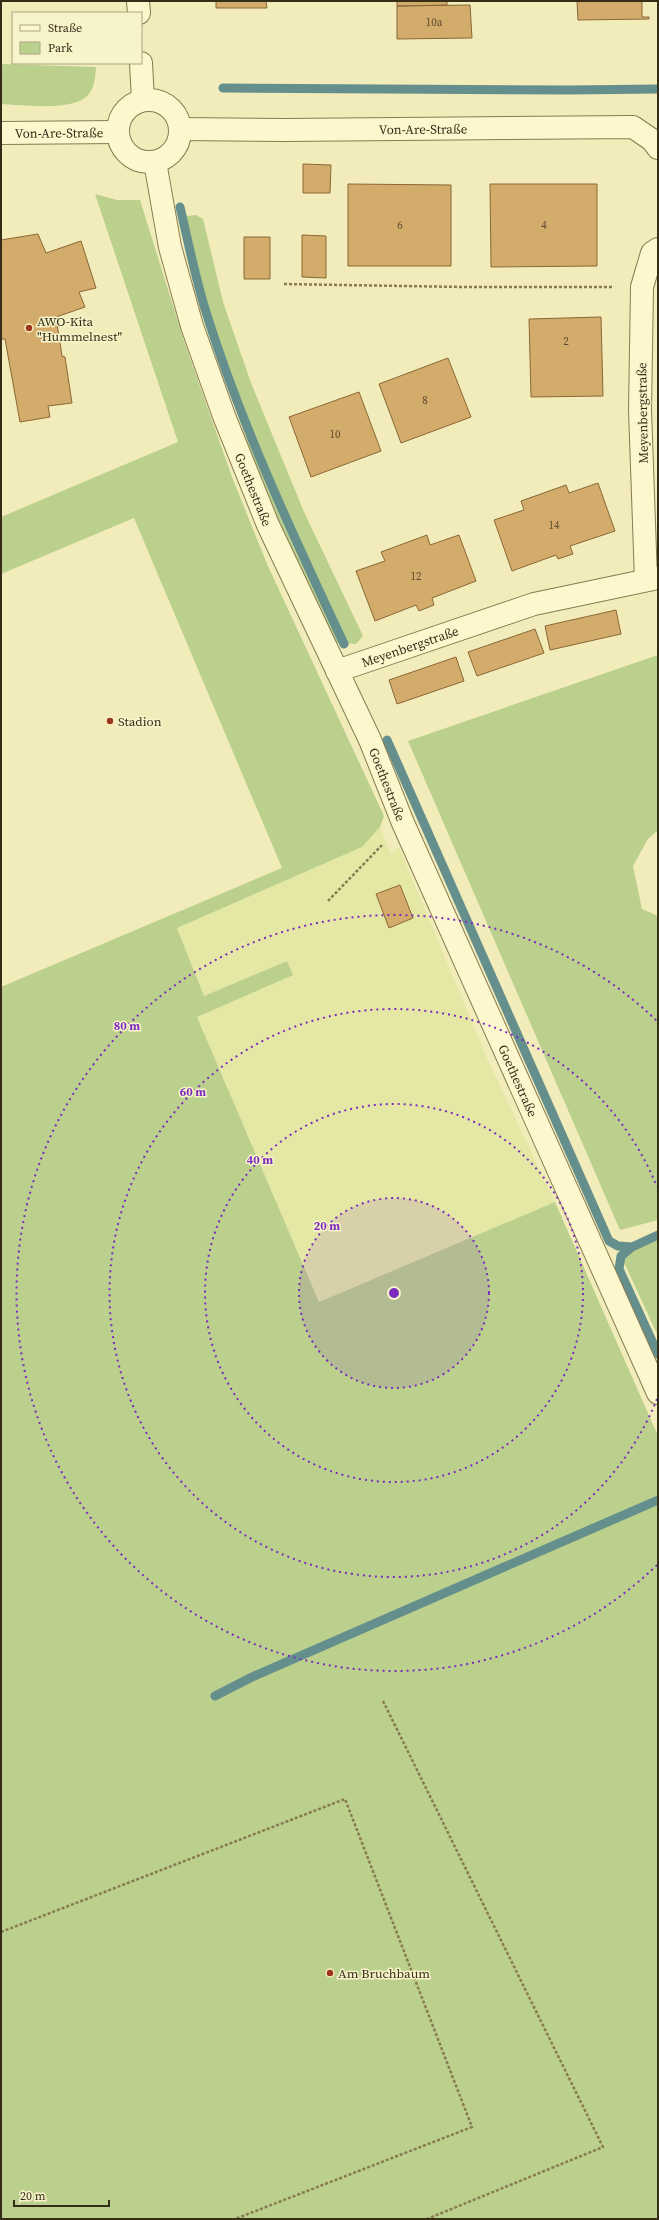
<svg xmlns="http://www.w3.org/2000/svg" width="659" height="2220" viewBox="0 0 659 2220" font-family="'Source Serif 4',serif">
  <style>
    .farmland { fill: #e5e8a5 }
    .green { fill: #bad08c }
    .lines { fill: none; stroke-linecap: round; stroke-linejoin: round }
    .stream { stroke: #658f8d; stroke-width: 9 }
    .building { fill: #d3ab6b; stroke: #8a6836 }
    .minor-casing { stroke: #897a52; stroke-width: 24 }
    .path { stroke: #897a52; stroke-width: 2.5; stroke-dasharray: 3 2; stroke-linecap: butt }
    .minor { stroke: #fcf7cc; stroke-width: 22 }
    .ring { fill: none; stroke: #7b2cbf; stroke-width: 2; stroke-dasharray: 2 4 }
    .poi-dot { fill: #9d361d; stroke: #f8f4c9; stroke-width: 1.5 }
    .labels { text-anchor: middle; stroke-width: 3; stroke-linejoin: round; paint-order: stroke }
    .number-label { font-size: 11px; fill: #5d4c2e }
    .street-label { font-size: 13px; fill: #362d19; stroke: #f8f4c9 }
    .poi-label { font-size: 13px; fill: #362d19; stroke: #f8f4c9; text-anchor: start }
    .centre { fill: #7b2cbf; stroke: #f8f4c9; stroke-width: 2 }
    .ring-label { font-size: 12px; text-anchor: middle; font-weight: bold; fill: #7b2cbf; stroke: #f8f4c9; stroke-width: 3; stroke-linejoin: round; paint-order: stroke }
  </style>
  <rect width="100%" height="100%" fill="#f1ecb9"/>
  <!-- farmland -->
  <path class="farmland" d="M380,827L391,854L399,847L487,1058L555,1202L319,1302L197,1017L292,975L287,961L204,996L177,928L362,847Z"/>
  <!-- green -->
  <path class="green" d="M1,64L96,67C95,77 95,86 89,94C75,112 23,105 1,104Z
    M95,194L117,200H140L184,341L232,477L267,564L384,816L380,827L362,847L177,928L204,996L287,961L293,975L197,1017L319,1302L555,1202L658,1436V2219H1V987L282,868L134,518L1,574V517L178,442Z
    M196,215L203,219L223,302L251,383L304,512L363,636L356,644L330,642L260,479L209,332L181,223L187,216Z
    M658,655V830L648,839L633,866L642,909L658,916V1220L620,1230L408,741Z
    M658,1240V1336L621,1256L632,1247Z"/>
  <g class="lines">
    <!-- stream -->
    <path class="stream" d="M223,88L570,90L658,89
      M180,207C188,241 195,276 205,309C241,425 293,535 344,644
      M387,740L609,1241L618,1246L632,1247
      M658,1235L632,1247L621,1256L619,1269L658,1354
      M215,1696L252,1677L658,1500"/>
  </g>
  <!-- building -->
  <path class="building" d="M216,1H266L267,8H216Z
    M397,1H447V5L397,6Z
    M577,1H642V17H649V19L578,20Z
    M470,5L472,38L397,39V6Z
    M303,164L331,165L330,193H303Z
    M348,184L451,185V266H348Z
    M490,184H597V266L491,267Z
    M38,234L46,253L81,241L96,288L79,292L85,307L56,317L62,356L65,357L72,403L48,406L50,417L20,422L5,339H1V240Z
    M302,235L326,236V278L302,277Z
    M244,237H270V279H244Z
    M601,317L603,396L531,397L529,319Z
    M448,358L471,417L401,443L379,384Z
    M359,392L381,451L311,477L289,417Z
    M598,483L615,531L570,546L573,554L558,559L556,555L512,571L494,520L524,510L521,501L566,485L569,493Z
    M427,535L430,545L459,535L476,581L432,598L434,605L419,611L416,605L375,621L356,571L385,561L381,552Z
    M616,610L621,634L550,650L545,626Z
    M535,629L544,653L477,676L468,652Z
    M456,657L464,681L397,704L389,680Z
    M400,885L413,918L389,928L376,894Z"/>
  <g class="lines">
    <defs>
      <g id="minor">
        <path d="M138,1L139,13"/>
        <path d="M141,63L143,100"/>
        <circle cx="149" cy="131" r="31"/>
        <path id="s1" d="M180,129L285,130L633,127L652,140L658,148"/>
        <path id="s2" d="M1,133L117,132"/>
        <path id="s3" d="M155,162L170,247L192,326L224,416L268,525L370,740L403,823L658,1393"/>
        <path d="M646,580L640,410L642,287L652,253L658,249"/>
        <path id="s4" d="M337,671L534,604L658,578"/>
      </g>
    </defs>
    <!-- minor casing -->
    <use href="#minor" class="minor-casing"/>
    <!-- path -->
    <path class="path" d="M284,284L464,287H614
      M328,901L382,845
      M383,1701L603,2147L427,2219
      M1,1932L345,1799L472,2127L235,2219"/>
    <!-- minor -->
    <use href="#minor" class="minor"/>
  </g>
  <!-- distance rings -->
  <circle cx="394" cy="1293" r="95" fill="#7b2cbf" fill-opacity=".12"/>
  <g class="ring">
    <circle cx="394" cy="1293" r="95"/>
    <circle cx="394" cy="1293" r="189"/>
    <path d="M657 1399A284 284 0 1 1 657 1187"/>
    <path d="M657 1565A378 378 0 1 1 657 1021"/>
  </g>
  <!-- markers -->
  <g class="poi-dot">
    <circle cx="29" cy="328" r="4"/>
    <circle cx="110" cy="721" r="4"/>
    <circle cx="330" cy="1973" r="4"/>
  </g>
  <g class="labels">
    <!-- number labels -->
    <g class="number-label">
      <text x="434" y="26">10a</text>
      <text x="400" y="229">6</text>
      <text x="544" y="229">4</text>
      <text x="566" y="345">2</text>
      <text x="425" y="404">8</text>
      <text x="335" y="438">10</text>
      <text x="554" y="529">14</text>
      <text x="416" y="580">12</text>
    </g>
    <!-- street labels -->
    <g class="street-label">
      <text dy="5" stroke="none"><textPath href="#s1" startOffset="243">Von-Are-Straße</textPath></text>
      <text dy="5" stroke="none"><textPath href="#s2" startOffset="58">Von-Are-Straße</textPath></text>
      <text transform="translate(642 413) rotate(-91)" y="5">Meyenbergstraße</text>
      <text dy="5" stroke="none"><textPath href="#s3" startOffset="343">Goethestraße</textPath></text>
      <text dy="5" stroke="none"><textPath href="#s4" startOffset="77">Meyenbergstraße</textPath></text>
      <text dy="5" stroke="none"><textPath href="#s3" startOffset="667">Goethestraße</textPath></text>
      <text dy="5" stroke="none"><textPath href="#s3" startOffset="991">Goethestraße</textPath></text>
    </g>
    <!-- poi labels -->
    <g class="poi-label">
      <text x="37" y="326">AWO-Kita<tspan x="37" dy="15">"Hummelnest"</tspan></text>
      <text x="118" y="726">Stadion</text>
      <text x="338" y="1978">Am Bruchbaum</text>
    </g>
  </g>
  <circle cx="394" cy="1293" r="6" class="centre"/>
  <g class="ring-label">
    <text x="127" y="1030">80 m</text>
    <text x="193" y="1096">60 m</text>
    <text x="260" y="1164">40 m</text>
    <text x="327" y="1230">20 m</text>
  </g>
  <!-- border -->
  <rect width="659" height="2220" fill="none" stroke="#362d19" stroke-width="4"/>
  <!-- legend -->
  <rect x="12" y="12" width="130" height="52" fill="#f8f4c9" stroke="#aaa483"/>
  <rect x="20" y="25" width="20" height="6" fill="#fcf7cc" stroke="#aaa483"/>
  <text x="48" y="32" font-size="12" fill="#362d19">Straße</text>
  <rect x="20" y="42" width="20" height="12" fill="#bad08c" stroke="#aaa483"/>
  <text x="48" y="52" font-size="12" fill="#362d19">Park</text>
  <!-- scale -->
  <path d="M14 2200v6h95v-6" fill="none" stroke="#362d19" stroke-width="2"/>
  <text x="20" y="2200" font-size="12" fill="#362d19" stroke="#f8f4c9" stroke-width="3" paint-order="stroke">20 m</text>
</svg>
